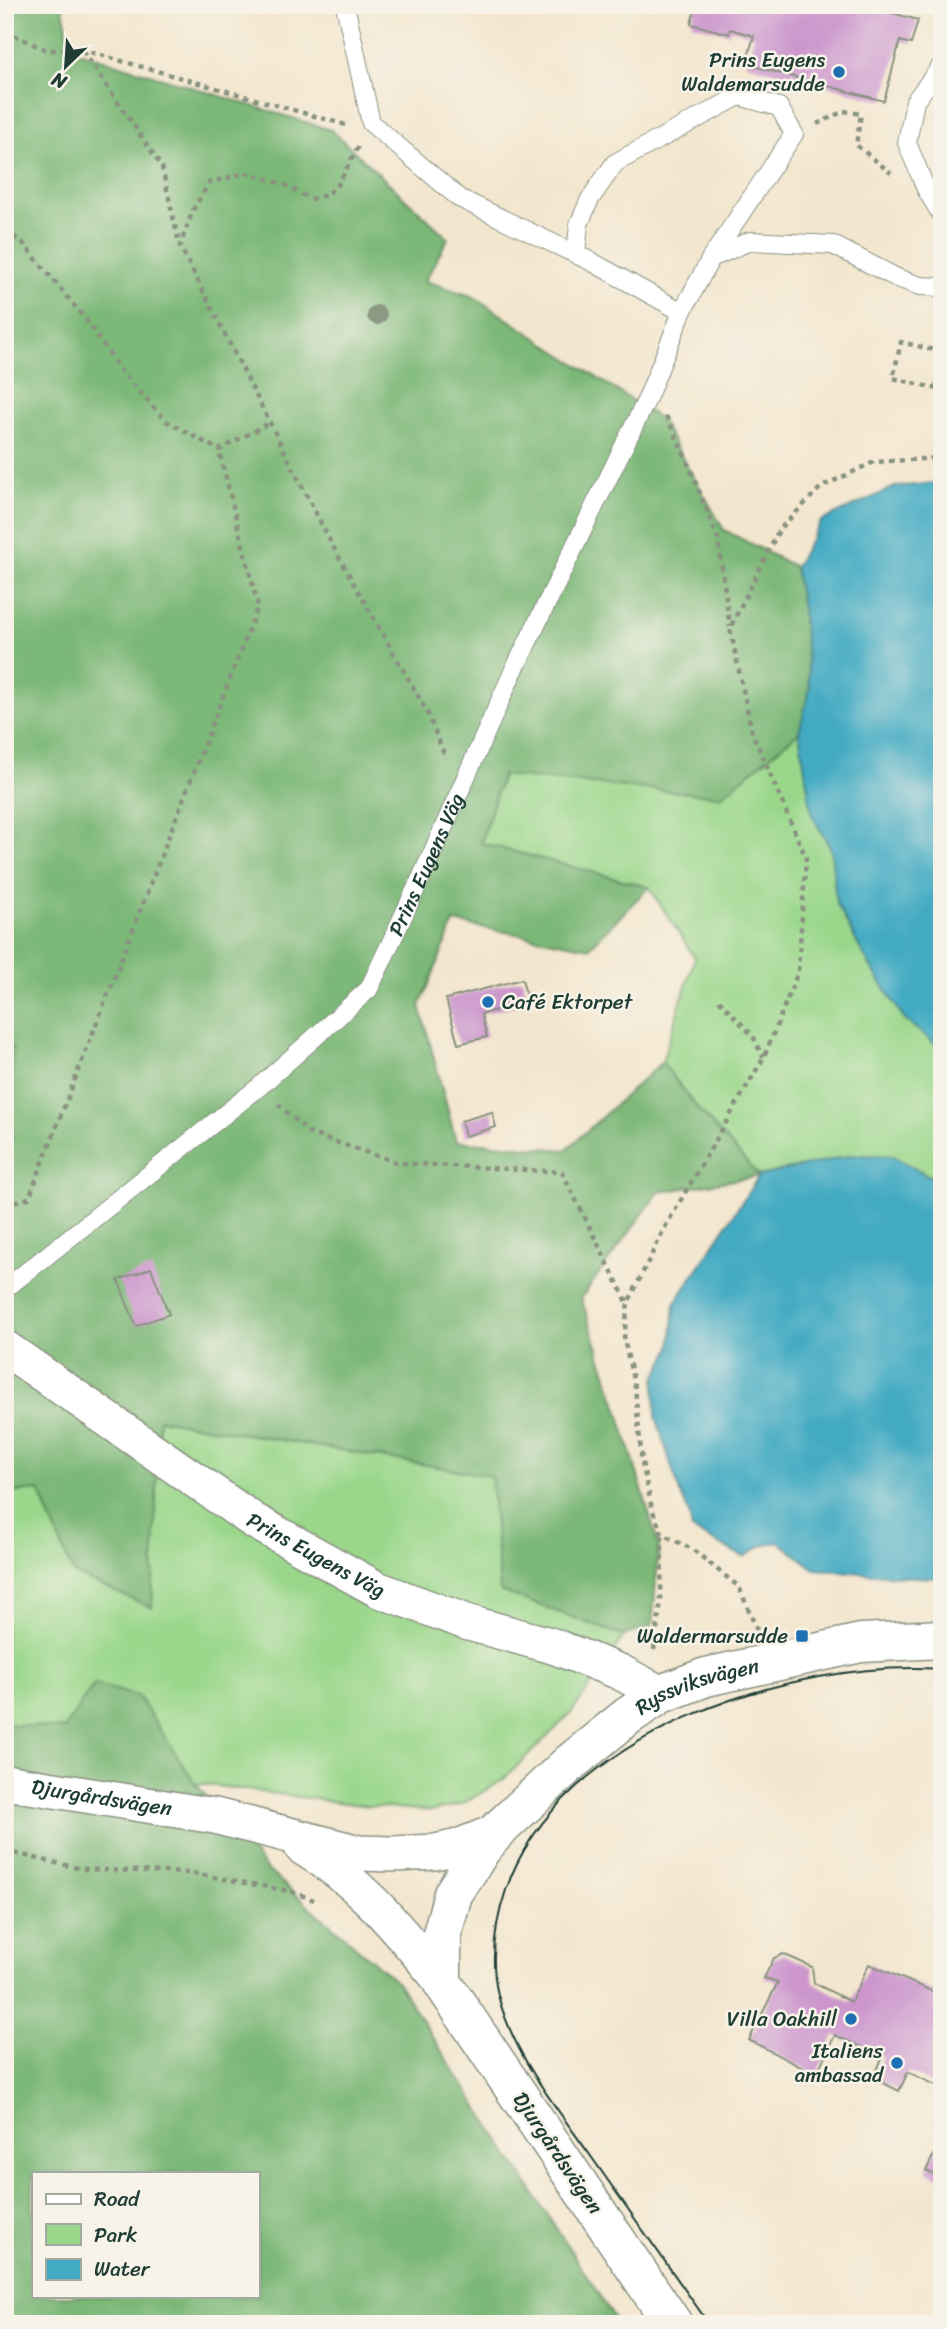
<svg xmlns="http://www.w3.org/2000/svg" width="947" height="2329" viewBox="0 0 947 2329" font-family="Sriracha,sans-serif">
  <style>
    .green { fill: #9ad78b; stroke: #5c8a60; stroke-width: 2 }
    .forest { fill: #7bb877; stroke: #4d7a56; stroke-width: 2; fill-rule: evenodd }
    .water { fill: #43aac3; stroke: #31747c; stroke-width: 2 }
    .building { fill: #cc96cd }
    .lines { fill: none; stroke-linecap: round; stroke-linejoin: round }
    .service-casing { stroke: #899281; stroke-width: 20 }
    .minor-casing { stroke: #899281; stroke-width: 38 }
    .tertiary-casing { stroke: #899281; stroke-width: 41 }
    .path { stroke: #899281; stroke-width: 4.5; stroke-dasharray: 5 5; stroke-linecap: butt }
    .service { stroke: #fff; stroke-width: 18 }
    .minor { stroke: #fff; stroke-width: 35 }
    .tertiary { stroke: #fff; stroke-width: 38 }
    .tram { stroke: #1f3d34; stroke-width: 2 }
    .tree { fill: #8c9a83 }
    .poi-dot { fill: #1f6fb2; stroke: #f7f3e8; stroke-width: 2.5 }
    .labels { text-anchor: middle; stroke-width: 5; stroke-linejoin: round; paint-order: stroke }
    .poi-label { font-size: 21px; fill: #1f3d34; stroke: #f7f3e8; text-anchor: end }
    .street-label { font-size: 21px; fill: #1f3d34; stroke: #f7f3e8 }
  </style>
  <rect width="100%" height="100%" fill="#f7f3e8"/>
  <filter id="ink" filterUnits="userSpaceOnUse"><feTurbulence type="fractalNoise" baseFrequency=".0143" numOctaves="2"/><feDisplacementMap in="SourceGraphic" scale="14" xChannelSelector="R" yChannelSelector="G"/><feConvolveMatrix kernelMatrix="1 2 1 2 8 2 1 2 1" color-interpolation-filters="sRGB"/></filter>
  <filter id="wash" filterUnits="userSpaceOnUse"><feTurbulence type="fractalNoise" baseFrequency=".00686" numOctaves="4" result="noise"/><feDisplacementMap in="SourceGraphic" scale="28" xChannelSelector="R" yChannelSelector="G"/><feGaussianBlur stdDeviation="1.57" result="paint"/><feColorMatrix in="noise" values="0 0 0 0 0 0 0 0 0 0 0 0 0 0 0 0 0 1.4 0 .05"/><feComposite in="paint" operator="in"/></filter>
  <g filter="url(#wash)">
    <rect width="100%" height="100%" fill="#f3e6ce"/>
    <!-- green -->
    <path class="green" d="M799,732L812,815L831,849L836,902L863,954L905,1020L942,1049V1141L939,1144L942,1148V1170L933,1178L892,1156L853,1155L759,1176L698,1109L662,1062L695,958L649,887L481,843L502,775L720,796Z
      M5,1046H12V1139L5,1141Z
      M158,1419L492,1476L501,1591L624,1636L572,1712L503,1780L462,1804L433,1811L368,1806L194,1783L138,1696L64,1729L5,1724V1493L39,1490L73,1573L152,1607Z"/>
    <!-- forest -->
    <path class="forest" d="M5,5H62L72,50L331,130L448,238L425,281L474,297L660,419L724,530L795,567L802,608L810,689L799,732L721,796L502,775L481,843L649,887L589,948L454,922L420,1006L456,1141L566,1150L662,1062L698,1109L759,1176L659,1192L581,1298L618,1409L659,1547L652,1626L624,1636L500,1591L491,1476L159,1419L152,1608L73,1573L39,1490L5,1493V1141L12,1139V1046H5Z
      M94,1684L138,1696L195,1783L265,1868L397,1982L618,2324H5V1724L64,1729ZM33,2173H257V2296H33Z"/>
    <!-- water -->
    <path class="water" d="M942,482V1049L905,1020L863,954L836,902L831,849L812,815L799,732L810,689L802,608L795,567L821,521L895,487Z
      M853,1155L892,1156L933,1178L942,1170V1578L910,1577L815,1569L779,1542L761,1546L744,1557L692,1530L689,1513L679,1490L656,1417L655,1380L671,1347L675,1303L759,1176Z"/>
    <g id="blocks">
      <!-- building -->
      <path class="building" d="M696,5H882L881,10L918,20L911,44L900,41L884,101L746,64L754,36L730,29L729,34L691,24Z
        M522,979L528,1002L481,1014L487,1037L458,1044L446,999Z
        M492,1112L496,1127L465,1136L461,1121Z
        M151,1268L169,1314L136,1326L118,1280Z
        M783,1954L812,1967L814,1983L851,2002L869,1964L936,1993L942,1991V2088L908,2072L899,2091L873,2078L883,2057L835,2035L816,2075L749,2040L778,1982L764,1978L774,1958Z
        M942,2137V2178L926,2171Z"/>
    </g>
  </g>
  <g filter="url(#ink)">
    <use href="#blocks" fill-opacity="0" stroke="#899281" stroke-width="2"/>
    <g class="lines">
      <defs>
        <g id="service">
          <path d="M345,5L371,123L459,198L594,263L682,312"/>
          <path d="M942,65L915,101L907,143L926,189L942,216"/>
          <path d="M576,254L579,224L590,199L615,163L739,96L779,107L794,134L711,258"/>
          <path id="s1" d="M5,1289L259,1087L369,989L421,878L512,674L647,399L682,312L711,258L750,241L833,245L897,278L920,286L942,287"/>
        </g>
        <g id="minor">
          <path id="s2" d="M5,1348L254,1521L377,1589L469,1623L553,1646L620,1672L661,1694"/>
          <path id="s3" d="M5,1782L215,1816L359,1853L393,1854L435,1852L458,1847L496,1832"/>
          <path d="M302,1847C364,1884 397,1928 442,1982"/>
        </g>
        <g id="tertiary">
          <path id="s4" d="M673,2324L442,1982V1934L453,1894L481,1850L496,1832L571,1762L628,1716L661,1694L706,1677L861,1643L942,1639"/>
        </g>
      </defs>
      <!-- service casing -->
      <use href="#service" class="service-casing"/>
      <!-- minor casing -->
      <use href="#minor" class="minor-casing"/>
      <!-- tertiary casing -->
      <use href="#tertiary" class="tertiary-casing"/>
      <!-- path -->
      <path class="path" d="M5,31L46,50H83L346,125
        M83,51L162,167L179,243
        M817,124L844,111L861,114L856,145L891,173
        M358,147L339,183L327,195L310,199L284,184L245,173L209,183L193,210L180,246L331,543L426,710L446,758
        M5,231L23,243L87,321L122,372L166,421L219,450L269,423
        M942,352L901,342L893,378L942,390
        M936,388L942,364
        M666,416L685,456L718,539L730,627
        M719,1000L753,1036L763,1057
        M278,1104L311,1134L399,1163L562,1172L627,1302
        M5,1204L29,1198L258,606L219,450
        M757,1630L739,1587L692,1549L662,1534L652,1509L642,1462L635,1388L624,1339L628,1303L664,1229L764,1057L798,972L806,858L752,732L730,628L779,530L821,487L874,462L942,458
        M654,1650L661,1601L662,1534
        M5,1851L82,1869L191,1873L290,1891L314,1900
        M755,2324L756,2321"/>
      <!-- service -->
      <use href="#service" class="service"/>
      <!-- minor -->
      <use href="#minor" class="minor"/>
      <!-- tertiary -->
      <use href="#tertiary" class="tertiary"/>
      <!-- tram -->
      <path class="tram" d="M709,2324C669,2267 629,2211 590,2155C554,2104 514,2056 498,1995C490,1961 495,1923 506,1890C559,1733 791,1659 942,1669"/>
    </g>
    <!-- trees -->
    <circle class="tree" cx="377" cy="315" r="10"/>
  </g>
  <!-- markers -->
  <g class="poi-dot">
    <circle cx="839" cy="72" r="7"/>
    <circle cx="488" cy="1002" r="7"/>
    <rect x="795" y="1629" width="14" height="14" rx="3.5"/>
    <circle cx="851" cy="2019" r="7"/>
    <circle cx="897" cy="2063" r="7"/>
  </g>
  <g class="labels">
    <!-- poi labels -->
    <g class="poi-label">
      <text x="825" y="67">Prins Eugens<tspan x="825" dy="24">Waldemarsudde</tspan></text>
      <text x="502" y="1009" text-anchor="start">Café Ektorpet</text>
      <text x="788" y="1643">Waldermarsudde</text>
      <text x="837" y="2026">Villa Oakhill</text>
      <text x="883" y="2058">Italiens<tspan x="883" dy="24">ambassad</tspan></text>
    </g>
    <!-- street labels -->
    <g class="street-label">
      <text dy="7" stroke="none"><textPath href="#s1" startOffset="609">Prins Eugens Väg</textPath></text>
      <text dy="7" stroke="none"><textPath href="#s2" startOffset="374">Prins Eugens Väg</textPath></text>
      <text dy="7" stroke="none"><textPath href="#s4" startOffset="830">Ryssviksvägen</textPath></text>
      <text dy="7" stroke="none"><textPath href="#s3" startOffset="98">Djurgårdsvägen</textPath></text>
      <text transform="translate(558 2153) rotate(56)" y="7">Djurgårdsvägen</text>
    </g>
  </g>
  <!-- margin -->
  <rect width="947" height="2329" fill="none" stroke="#f7f3e8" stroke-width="28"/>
  <!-- legend -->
  <rect x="32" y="2172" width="228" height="126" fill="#f7f3e8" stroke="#a1aaa0" stroke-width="2"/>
  <rect x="46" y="2194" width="35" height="10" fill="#ffffff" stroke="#a1aaa0" stroke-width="2"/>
  <text x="94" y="2206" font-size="21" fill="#1f3d34">Road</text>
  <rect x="46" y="2224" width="35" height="21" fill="#9ad78b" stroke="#a1aaa0" stroke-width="2"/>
  <text x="94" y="2242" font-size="21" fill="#1f3d34">Park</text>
  <rect x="46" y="2259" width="35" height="21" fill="#43aac3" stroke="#a1aaa0" stroke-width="2"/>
  <text x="94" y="2276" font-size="21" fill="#1f3d34">Water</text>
  <!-- north arrow -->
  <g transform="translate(66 66) rotate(205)" stroke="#f7f3e8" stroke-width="5" paint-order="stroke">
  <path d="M0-5L12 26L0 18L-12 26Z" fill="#1f3d34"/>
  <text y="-10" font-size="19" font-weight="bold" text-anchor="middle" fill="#1f3d34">N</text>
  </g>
</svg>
